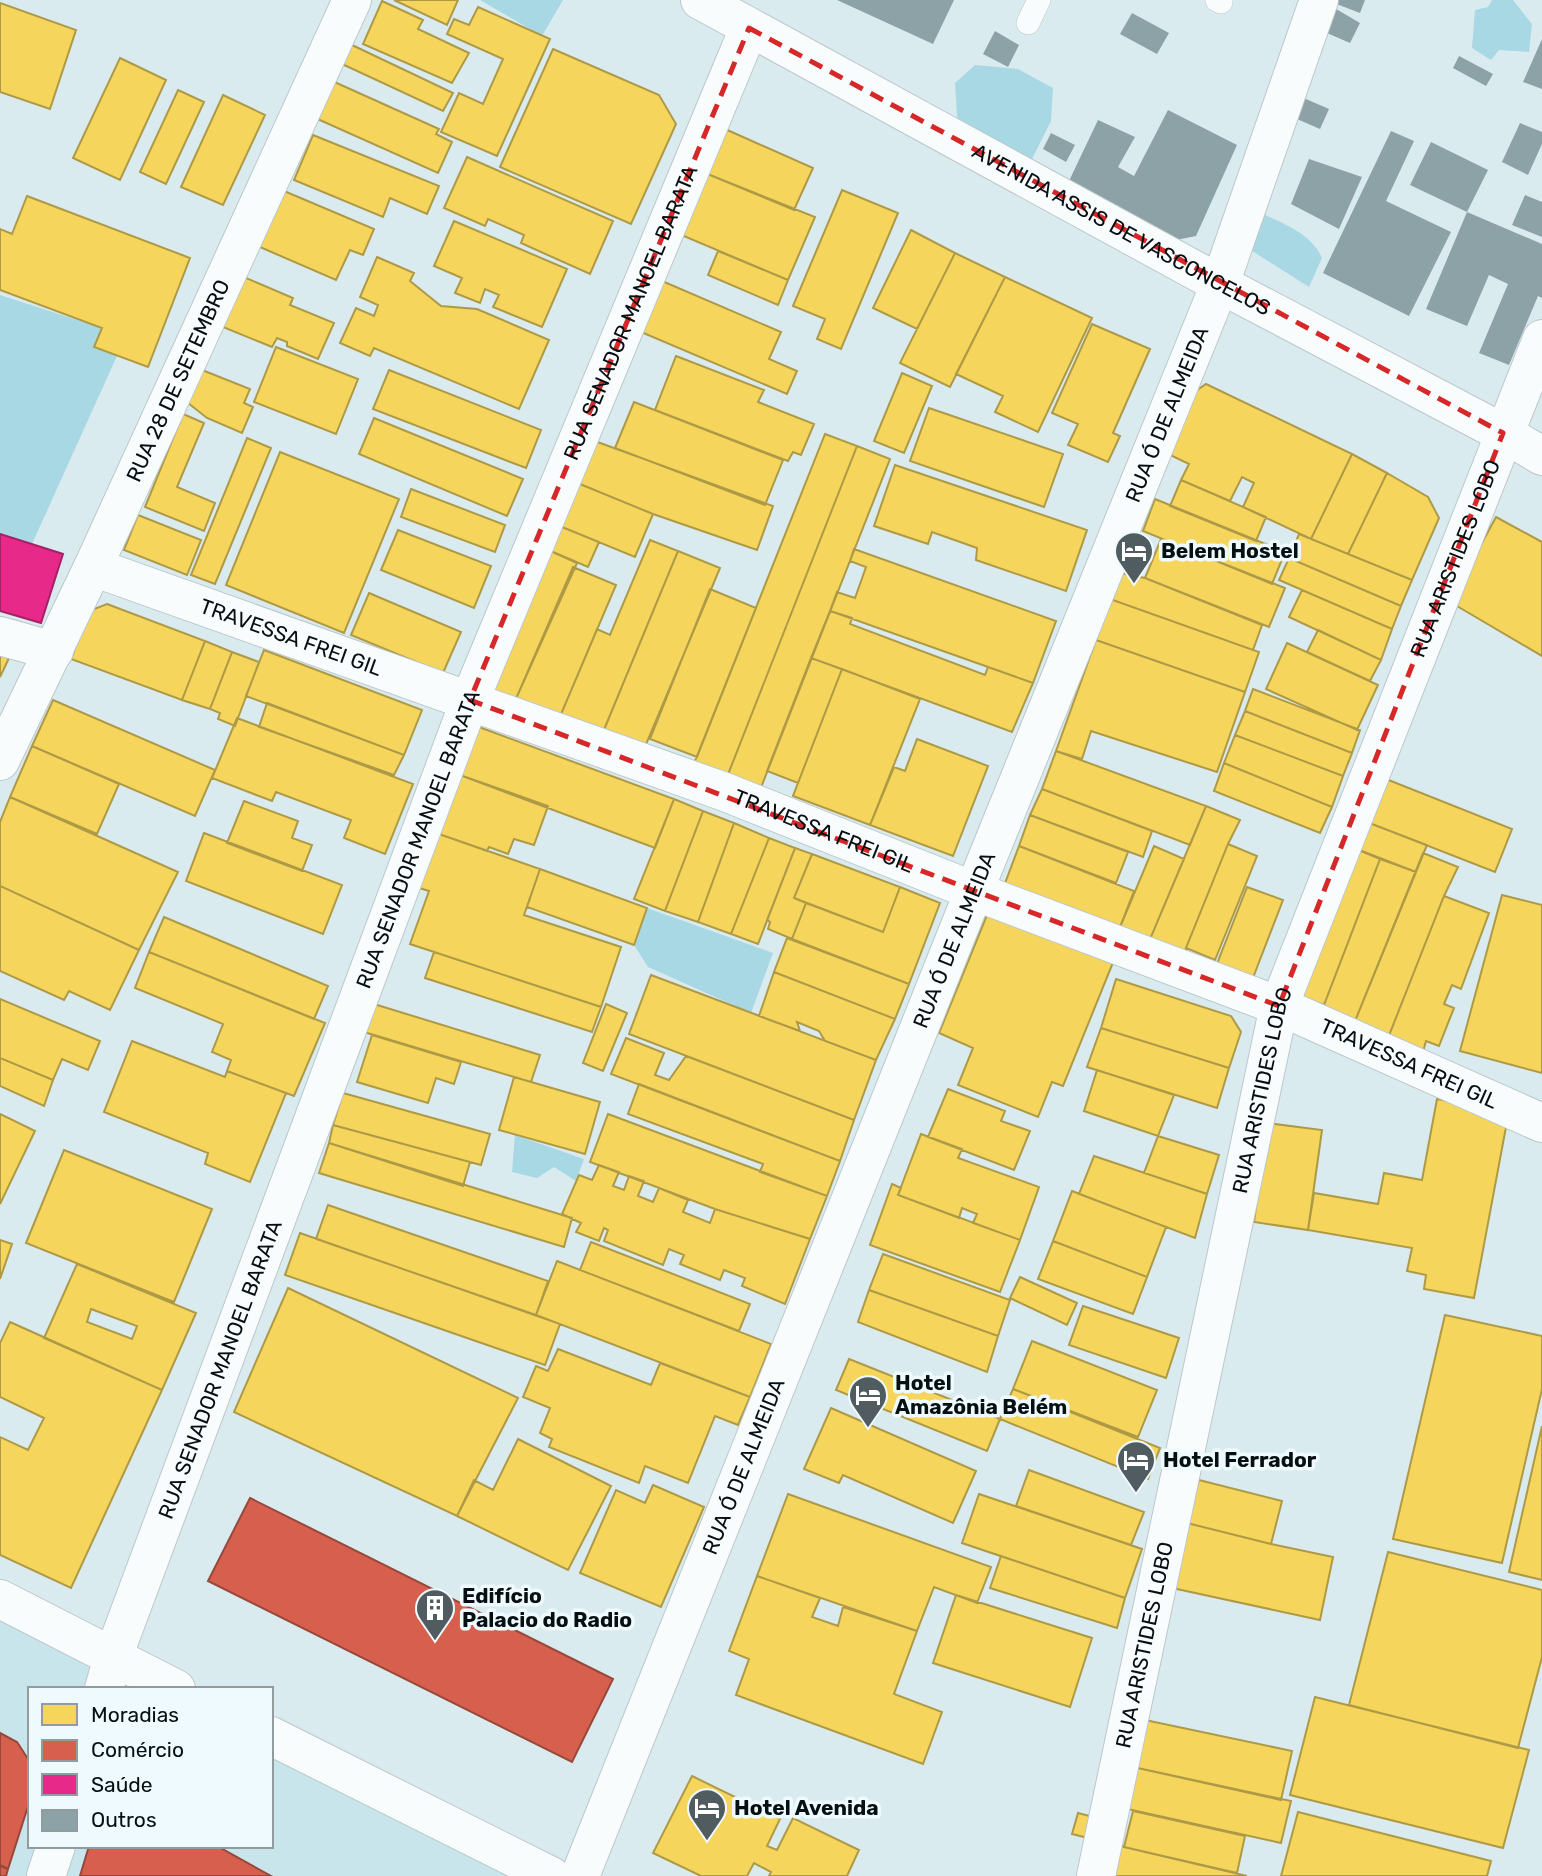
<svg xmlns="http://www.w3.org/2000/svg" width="1542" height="1876" viewBox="0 0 1542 1876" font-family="Rubik,sans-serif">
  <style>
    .built { fill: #c8e5ec }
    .green { fill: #a8d8e4 }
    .homes { fill: #f6d55c; stroke: #ae9a46; stroke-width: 2; fill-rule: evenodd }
    .shops { fill: #d6604d; stroke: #98483b; stroke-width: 2 }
    .health { fill: #e7298a; stroke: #a42166; stroke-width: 2 }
    .building { fill: #8ca2a7 }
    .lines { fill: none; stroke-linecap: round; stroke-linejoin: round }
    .lane-casing { stroke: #bbc7cb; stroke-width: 24 }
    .street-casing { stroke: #bbc7cb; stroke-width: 40 }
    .secondary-casing { stroke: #bbc7cb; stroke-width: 40 }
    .primary-casing { stroke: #bbc7cb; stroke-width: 40 }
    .lane { stroke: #f9fcfd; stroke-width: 23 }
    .street { stroke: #f9fcfd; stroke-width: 38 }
    .secondary { stroke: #f9fcfd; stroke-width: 38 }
    .primary { stroke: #f9fcfd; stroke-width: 38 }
    .marked { fill: none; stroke: #d62828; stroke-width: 5; stroke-dasharray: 14 9; stroke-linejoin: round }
    .labels { text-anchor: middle; stroke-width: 7; stroke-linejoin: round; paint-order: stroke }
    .street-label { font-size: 21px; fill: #060f12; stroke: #eefafd }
    .poi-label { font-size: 21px; font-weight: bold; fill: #060f12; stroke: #eefafd; text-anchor: start }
  </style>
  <rect width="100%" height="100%" fill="#daebf0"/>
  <!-- built -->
  <path class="built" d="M0,1599L176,1689H30V1846H271V1736L551,1876H0Z"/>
  <!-- green -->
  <path class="green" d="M480,0H563L542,36Z
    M1492,0H1513L1532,24L1529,52L1499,50L1491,60L1472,48L1475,10L1488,7Z
    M975,65L1018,69L1053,88L1051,121L1028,167L958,131L955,83Z
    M1256,211C1280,222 1312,233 1322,258L1309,287L1241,244Z
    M0,295L102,328L95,347L117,356L32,544L0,534Z
    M647,908L773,953L751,1013L648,967L634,945Z
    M515,1135L584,1159L576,1181L554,1167L537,1178L512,1172Z"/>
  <!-- homes -->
  <path class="homes" d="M394,0H458L447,25Z
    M382,1L423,20L418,29L469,53L452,83L363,44Z
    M0,3L76,30L50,109L0,92Z
    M478,7L550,39L497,156L441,132L459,93L483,104L503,59L447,34L454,19L469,25Z
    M352,45L453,93L443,111L342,64Z
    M553,49L659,95L676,124L631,224L500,167Z
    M120,58L166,80L120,180L73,158Z
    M330,80L439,129L436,134L452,142L438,173L313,117Z
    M178,90L204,102L166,184L140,172Z
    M223,95L265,115L223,205L181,187Z
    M725,129L813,168L794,210L705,173Z
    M313,135L439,186L427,214L390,198L383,217L294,180Z
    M467,157L613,221L590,274L521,243L524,235L488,219L485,226L444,208Z
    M705,173L815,217L788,280L679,234Z
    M277,188L374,229L363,255L350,250L336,280L253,244Z
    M842,190L898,213L841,349L817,339L825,319L793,306Z
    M27,196L190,258L148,367L94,347L102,328L0,290V229L12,234Z
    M454,221L567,269L542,327L493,307L499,295L485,289L480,303L455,293L462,278L434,266Z
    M911,230L955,253L917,329L873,308Z
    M718,251L788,280L778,305L708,275Z
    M955,253L1005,277L950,387L900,363Z
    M377,257L414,273L410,281L441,306L477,309L549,340L519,409L374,348L370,356L340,343L356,308L374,316L378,305L360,297Z
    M239,275L293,298L290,305L334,323L318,359L287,346V342L277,338L272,347L218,325Z
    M1005,277L1092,318L1038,432L995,412L1003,396L956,374Z
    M662,281L781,332L769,359L797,371L787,394L641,332Z
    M1092,324L1150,349L1113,433L1120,436L1108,462L1068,445L1078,424L1052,413Z
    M276,347L358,379L336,434L254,402Z
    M676,356L764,390L758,402L814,424L801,455L793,452L788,461L655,410Z
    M202,370L250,389L244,403L253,407L242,433L207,418L188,403Z
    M389,370L541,430L526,468L373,409Z
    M902,373L932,386L904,453L874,441Z
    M1206,384L1352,454L1311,539L1243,507L1254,483L1242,477L1230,501L1181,480L1189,464L1164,452L1193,393Z
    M634,402L783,460L765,505L615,448Z
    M929,408L1063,454L1044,507L910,461Z
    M183,414L204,423L177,487L215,503L204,531L145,507Z
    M374,418L523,479L507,516L359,454Z
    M825,434L857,446L727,777L693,766Z
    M247,438L271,448L215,584L191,575Z
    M592,440L773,506L757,550L653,514L575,482Z
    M857,446L890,459L760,790L727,777Z
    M280,452L399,499L344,633L226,585Z
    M1352,454L1387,473L1348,554L1311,539Z
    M895,465L1087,530L1066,591L976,560L977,548L932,532L928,544L874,526Z
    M1387,473L1428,497L1439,518L1412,580L1348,554Z
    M1181,480L1266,517L1256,541L1170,506Z
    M575,482L653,514L635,557L557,525Z
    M411,489L505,525L495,552L401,517Z
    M1155,499L1285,552L1272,584L1143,531Z
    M138,515L201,540L187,575L124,550Z
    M1496,517L1542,542V656L1450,602Z
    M557,525L599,542L588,567L546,549Z
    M398,530L491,566L474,608L381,570Z
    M1299,534L1412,580L1401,606L1289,558Z
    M1161,539L1285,588L1269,627L1145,578Z
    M650,540L678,551L601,737L559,719L597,629L610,635Z
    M546,549L577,563L515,701L483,688Z
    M854,549L1056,621L1033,683L830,611L837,592L855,598L866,567L850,561Z
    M678,551L720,568L642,754L601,737Z
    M1289,558L1401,606L1392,629L1279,580Z
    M573,567L616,585L559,719L515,701Z
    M1120,573L1145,578L1262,625L1253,650L1110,599Z
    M710,589L756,608L697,757L650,739Z
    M1302,590L1392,629L1381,660L1289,617Z
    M369,593L461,632L443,673L351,635Z
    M1110,599L1259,652L1245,692L1096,640Z
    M107,604L205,641L182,700L71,659L89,611Z
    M830,611L852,618L850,624L985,675L988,667L1033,683L1012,732L811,658Z
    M1318,630L1381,660L1370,681L1307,652Z
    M1096,640L1245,692L1217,772L1091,731L1082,759L1056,751Z
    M205,641L232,652L210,709L182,700Z
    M1287,643L1378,685L1357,730L1266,689Z
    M264,650L422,710L404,755L246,696Z
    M232,652L259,662L235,726L218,719L220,713L210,709Z
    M0,655L9,658L0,677Z
    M811,658L842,669L798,783L767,771Z
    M842,669L920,699L870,825L793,796Z
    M1253,689L1360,730L1352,753L1245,711Z
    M53,700L215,770L195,816L32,746Z
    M267,703L404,755L394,775L259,727Z
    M1245,711L1352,753L1343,776L1235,735Z
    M237,718L413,784L385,854L344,838L351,820L276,792L272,801L212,778Z
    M476,726L674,799L655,848L457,774Z
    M1235,735L1343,776L1332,807L1224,763Z
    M917,739L988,766L953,856L870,825L894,767L905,771Z
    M32,746L119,784L97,834L10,797Z
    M1056,751L1206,806L1190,845L1042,789Z
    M1224,763L1332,807L1320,833L1214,791Z
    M457,774L548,806L534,845L514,839L508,854L489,847L487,851L436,833Z
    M1381,777L1512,829L1495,872L1364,821Z
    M1042,789L1152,831L1143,857L1030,815Z
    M10,797L178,872L139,950L0,886V822Z
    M674,799L703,811L665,911L634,899Z
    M244,801L298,821L292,838L312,845L302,871L227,843Z
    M1206,806L1240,820L1228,844L1182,958L1148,944Z
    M703,811L734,823L698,922L665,911Z
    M1030,815L1128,852L1116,883L1019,846Z
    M1364,821L1427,845L1416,872L1354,848Z
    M734,823L769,838L731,934L698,922Z
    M204,833L342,885L323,934L186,881Z
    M436,833L540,869L524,915L621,947L601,1007L410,944L429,891L416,887Z
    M769,838L795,848L758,944L731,934Z
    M1228,844L1257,856L1215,960L1186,948Z
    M1019,846L1134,891L1118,932L1004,886Z
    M1154,846L1184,859L1148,944L1118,932Z
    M795,848L812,854L794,898L806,903L792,939L768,929L770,922L767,920Z
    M1354,848L1380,859L1324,1005L1294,994Z
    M1423,853L1458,867L1444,896L1388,1038L1353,1026Z
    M812,854L900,887L883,932L794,898Z
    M1380,859L1416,872L1353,1026L1324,1005Z
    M540,869L647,908L634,945L527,907Z
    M0,886L139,950L110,1010L69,991L64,1000L0,971Z
    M900,887L940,903L909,984L792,939L806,903L883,932Z
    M1247,887L1283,900L1251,983L1215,969Z
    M1502,895L1542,905V1073L1460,1051Z
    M1444,896L1489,913L1461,989L1452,985L1444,1004L1454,1008L1439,1046L1426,1041L1423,1052L1388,1038Z
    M989,910L1114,960L1063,1086L1052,1082L1038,1117L958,1085L973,1048L939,1033Z
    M164,917L328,986L314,1019L149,952Z
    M787,938L909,984L895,1019L774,972Z
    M149,952L325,1023L294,1096L227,1071L231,1060L212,1052L223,1024L135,988Z
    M434,952L601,1007L592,1032L425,978Z
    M774,972L895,1019L876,1060L825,1041L819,1031L797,1022L800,1031L759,1016Z
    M651,975L876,1060L854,1120L629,1034Z
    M1116,979L1231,1016L1241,1032L1229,1068L1101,1028Z
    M0,999L100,1041L88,1070L62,1059L53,1080L0,1058Z
    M374,1004L540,1055L531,1082L364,1032Z
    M606,1004L627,1013L603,1071L583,1063Z
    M1101,1028L1229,1068L1217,1108L1087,1067Z
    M372,1035L461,1062L454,1084L436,1078L428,1103L357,1082Z
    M626,1038L664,1053L655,1075L669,1080L686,1056L854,1120L840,1161L611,1074Z
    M132,1041L225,1077L227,1071L286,1093L250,1182L205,1164L208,1153L104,1112Z
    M0,1058L53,1080L44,1106L0,1086Z
    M1097,1070L1174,1095L1158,1136L1084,1111Z
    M514,1077L600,1102L585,1154L499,1130Z
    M639,1084L840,1161L827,1196L760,1172L763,1164L628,1114Z
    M948,1089L1005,1111L1001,1121L1030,1131L1014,1170L928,1137Z
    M343,1093L490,1134L481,1165L333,1125Z
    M1437,1099L1509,1111L1474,1298L1424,1289L1426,1275L1407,1271L1412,1248L1308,1230L1314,1193L1378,1204L1384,1173L1422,1180Z
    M0,1114L35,1131L0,1204Z
    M608,1114L827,1196L810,1239L715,1209L590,1162Z
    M1267,1123L1322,1130L1308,1230L1254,1222Z
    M333,1125L470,1162L463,1186L329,1143Z
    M921,1134L962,1149L958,1158L1039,1187L1020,1240L973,1223L977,1214L962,1208L959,1218L898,1195Z
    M1158,1136L1219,1155L1207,1194L1144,1173Z
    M329,1143L572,1218L564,1247L319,1173Z
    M64,1150L212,1209L174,1302L26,1243Z
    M1094,1156L1207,1194L1195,1238L1079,1194Z
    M599,1165L619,1172L613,1186L624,1190L629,1176L644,1181L638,1196L653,1202L659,1188L688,1200L683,1212L710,1223L715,1209L810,1239L785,1304L742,1286L745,1278L724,1270L720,1280L680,1264L684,1255L669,1249L663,1265L604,1241L608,1230L604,1228L599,1241L576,1232L581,1223L562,1214L579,1175L592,1180Z
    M892,1184L901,1188L898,1195L1020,1240L1000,1292L870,1245Z
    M1072,1191L1166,1227L1147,1277L1053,1241Z
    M328,1205L548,1281L536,1315L316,1239Z
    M300,1233L560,1324L545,1365L285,1275Z
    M0,1240L12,1244L0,1279Z
    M1053,1241L1147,1277L1133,1314L1038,1279Z
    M591,1242L750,1304L739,1331L580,1270Z
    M883,1254L1010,1300L998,1336L869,1290Z
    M557,1261L771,1344L750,1397L536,1315Z
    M77,1264L196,1313L162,1390L44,1338ZM91,1309L137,1326L132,1339L87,1322Z
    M1020,1277L1077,1303L1067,1325L1010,1298Z
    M288,1288L518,1398L457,1516L234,1412Z
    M869,1290L998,1336L987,1372L858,1322Z
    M1083,1306L1179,1338L1166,1378L1069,1345Z
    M1445,1315L1542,1336V1389L1502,1563L1393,1539Z
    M10,1322L162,1390L71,1588L0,1555V1437L28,1450L44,1418L0,1397V1343Z
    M1032,1341L1157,1390L1138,1437L1013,1389Z
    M558,1349L651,1385L660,1363L750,1397L738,1425L715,1416L688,1483L645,1466L639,1483L549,1447L552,1439L540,1433L550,1408L523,1397L536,1366L548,1371Z
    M849,1359L1000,1419L987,1451L836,1390Z
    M1013,1389L1160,1448L1148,1479L1000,1419Z
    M831,1408L976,1471L953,1523L843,1475L839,1483L804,1469Z
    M1542,1426V1580L1509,1572Z
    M518,1439L611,1486L568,1570L457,1516L474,1480L493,1490Z
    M1029,1470L1144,1512L1131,1545L1016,1506Z
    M1199,1480L1282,1501L1271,1544L1187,1523Z
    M653,1485L704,1507L661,1607L580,1573L616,1490L645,1503Z
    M788,1494L991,1567L977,1603L934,1587L917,1631L757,1576Z
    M979,1494L1142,1549L1125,1598L962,1543Z
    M1187,1523L1271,1544L1333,1557L1320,1620L1172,1588Z
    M1388,1552L1542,1590V1657L1518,1748L1349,1705Z
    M1001,1556L1125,1598L1117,1628L990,1588Z
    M757,1576L820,1598L812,1617L838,1626L843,1607L917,1631L894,1694L942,1712L923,1764L736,1695L749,1659L729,1651Z
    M956,1595L1092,1638L1070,1707L933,1663Z
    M1315,1697L1529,1750L1503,1848L1290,1795Z
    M1145,1720L1292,1751L1281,1800L1133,1767Z
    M1133,1767L1291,1801L1281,1843L1123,1808Z
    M692,1776L780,1819L767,1846L777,1850L793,1818L859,1850L847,1876H769L771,1872L754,1863L747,1876H701L653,1853Z
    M1133,1811L1245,1836L1237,1873L1124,1847Z
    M1298,1812L1491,1861L1487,1876H1281Z
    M1078,1813L1097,1818L1092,1839L1072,1834Z
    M1114,1843L1124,1847L1247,1876H1105Z"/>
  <!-- shops -->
  <path class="shops" d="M250,1498L613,1679L572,1762L208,1581Z
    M0,1733L17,1742L30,1762V1800L8,1869L0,1865Z
    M89,1846H217L271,1876H80Z
    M0,1866L8,1869L6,1876H0Z"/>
  <!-- health -->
  <path class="health" d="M0,534L63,554L41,623L0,611Z"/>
  <!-- building -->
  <path class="building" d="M837,0H954L933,44Z
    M1326,0H1365L1360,13Z
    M1331,6L1360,23L1350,43L1320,30Z
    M1132,13L1169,33L1157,54L1120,34Z
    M995,31L1019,45L1008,67L983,54Z
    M1542,39V89L1523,82Z
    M1459,56L1493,74L1486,86L1453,68Z
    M1299,96L1329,109L1320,129L1290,116Z
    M1168,110L1237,145L1196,236L1176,240L1069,181L1098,120L1135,137L1118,167L1134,176Z
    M1520,123L1542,132V144L1528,175L1502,162Z
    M1391,131L1414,141L1386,201L1451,232L1409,316L1323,273Z
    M1051,133L1075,145L1066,162L1043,149Z
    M1431,142L1488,170L1467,212L1542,244V298L1538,296L1509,365L1479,353L1508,284L1489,275L1467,326L1426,309L1467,212L1410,185Z
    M1309,159L1362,177L1339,229L1291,204Z
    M1525,195L1542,202V237L1512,225Z"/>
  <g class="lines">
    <defs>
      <path id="lane" d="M1217,0L1221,2
        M1028,23L1039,0"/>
      <g id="street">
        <path id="s1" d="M93,567L725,792L974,891L1279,1006L1542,1123"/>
        <path d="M0,636L54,651"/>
        <path id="s2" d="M0,761L93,567L352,0"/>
        <path id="s3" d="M580,1876L974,891L1220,284L1319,0"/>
        <path id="s4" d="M1096,1876L1279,1006L1542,339"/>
      </g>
      <g id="secondary">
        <path id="s5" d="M104,1689L113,1657L470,700L749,28"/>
        <path d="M46,1876L56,1846"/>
      </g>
      <g id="primary">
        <path id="s6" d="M700,0L1220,284L1503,433L1542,456"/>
        <path d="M0,1599L176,1689"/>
        <path d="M271,1736L551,1876"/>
      </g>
    </defs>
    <!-- lane casing -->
    <use href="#lane" class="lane-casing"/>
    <!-- street casing -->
    <use href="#street" class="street-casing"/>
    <!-- secondary casing -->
    <use href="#secondary" class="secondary-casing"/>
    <!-- primary casing -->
    <use href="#primary" class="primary-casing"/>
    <!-- lane -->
    <use href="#lane" class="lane"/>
    <!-- street -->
    <use href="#street" class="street"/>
    <!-- secondary -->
    <use href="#secondary" class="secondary"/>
    <!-- primary -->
    <use href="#primary" class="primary"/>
  </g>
  <!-- marked area -->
  <path class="marked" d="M749,28L1503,433L1279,1006L470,700Z"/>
  <!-- icons -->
  <defs>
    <symbol id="hotel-pin" viewBox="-11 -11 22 30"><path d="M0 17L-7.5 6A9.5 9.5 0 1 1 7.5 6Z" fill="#505c60" stroke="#eefafd"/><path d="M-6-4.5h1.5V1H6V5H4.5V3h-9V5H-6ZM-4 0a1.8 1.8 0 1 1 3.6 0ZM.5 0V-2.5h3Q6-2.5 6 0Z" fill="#fff"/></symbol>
    <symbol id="building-pin" viewBox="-11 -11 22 30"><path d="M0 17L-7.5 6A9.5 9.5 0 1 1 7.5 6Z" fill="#505c60" stroke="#eefafd"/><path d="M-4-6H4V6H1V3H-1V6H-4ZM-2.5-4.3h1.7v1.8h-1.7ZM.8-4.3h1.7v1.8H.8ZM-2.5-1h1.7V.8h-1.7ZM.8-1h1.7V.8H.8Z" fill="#fff"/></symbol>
  </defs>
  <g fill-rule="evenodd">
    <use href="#hotel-pin" x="1112" y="529" width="44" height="60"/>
    <use href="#hotel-pin" x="846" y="1373" width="44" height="60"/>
    <use href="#hotel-pin" x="1114" y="1438" width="44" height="60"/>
    <use href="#building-pin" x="413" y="1586" width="44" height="60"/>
    <use href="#hotel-pin" x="685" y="1786" width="44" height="60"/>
  </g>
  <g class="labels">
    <!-- street labels -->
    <g class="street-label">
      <text dy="7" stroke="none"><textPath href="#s6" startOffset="480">AVENIDA ASSIS DE VASCONCELOS</textPath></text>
      <text dy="7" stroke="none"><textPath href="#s5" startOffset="1474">RUA SENADOR MANOEL BARATA</textPath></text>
      <text dy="7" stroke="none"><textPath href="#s2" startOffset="420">RUA 28 DE SETEMBRO</textPath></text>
      <text dy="7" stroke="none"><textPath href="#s3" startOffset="1575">RUA Ó DE ALMEIDA</textPath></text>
      <text dy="7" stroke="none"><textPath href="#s4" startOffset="1370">RUA ARISTIDES LOBO</textPath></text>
      <text dy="7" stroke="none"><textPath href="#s1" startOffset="210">TRAVESSA FREI GIL</textPath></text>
      <text dy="7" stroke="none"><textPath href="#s1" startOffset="777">TRAVESSA FREI GIL</textPath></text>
      <text dy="7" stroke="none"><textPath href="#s5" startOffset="906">RUA SENADOR MANOEL BARATA</textPath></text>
      <text dy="7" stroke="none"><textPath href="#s3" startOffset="1008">RUA Ó DE ALMEIDA</textPath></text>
      <text dy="7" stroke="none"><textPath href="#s1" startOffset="1407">TRAVESSA FREI GIL</textPath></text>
      <text dy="7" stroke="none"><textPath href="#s4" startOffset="803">RUA ARISTIDES LOBO</textPath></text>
      <text dy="7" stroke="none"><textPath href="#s5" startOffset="340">RUA SENADOR MANOEL BARATA</textPath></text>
      <text dy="7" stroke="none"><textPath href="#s3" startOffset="441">RUA Ó DE ALMEIDA</textPath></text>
      <text dy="7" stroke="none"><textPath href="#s4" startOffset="236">RUA ARISTIDES LOBO</textPath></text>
    </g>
    <!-- poi labels -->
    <g class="poi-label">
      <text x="1161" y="558">Belem Hostel</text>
      <text x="895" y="1390">Hotel<tspan x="895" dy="24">Amazônia Belém</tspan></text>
      <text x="1163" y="1467">Hotel Ferrador</text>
      <text x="462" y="1603">Edifício<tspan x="462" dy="24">Palacio do Radio</tspan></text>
      <text x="734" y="1815">Hotel Avenida</text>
    </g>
  </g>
  <!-- legend -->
  <rect x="28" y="1687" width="245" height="161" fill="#eefafd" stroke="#919c9f" stroke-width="2"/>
  <rect x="42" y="1704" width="35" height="21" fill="#f6d55c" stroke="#919c9f" stroke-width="2"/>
  <text x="91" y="1722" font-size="21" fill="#060f12">Moradias</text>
  <rect x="42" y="1740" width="35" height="21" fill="#d6604d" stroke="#919c9f" stroke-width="2"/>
  <text x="91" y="1757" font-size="21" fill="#060f12">Comércio</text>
  <rect x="42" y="1774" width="35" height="21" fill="#e7298a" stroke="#919c9f" stroke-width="2"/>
  <text x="91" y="1792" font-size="21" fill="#060f12">Saúde</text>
  <rect x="42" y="1810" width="35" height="21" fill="#8ca2a7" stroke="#919c9f" stroke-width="2"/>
  <text x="91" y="1827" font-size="21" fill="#060f12">Outros</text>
</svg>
